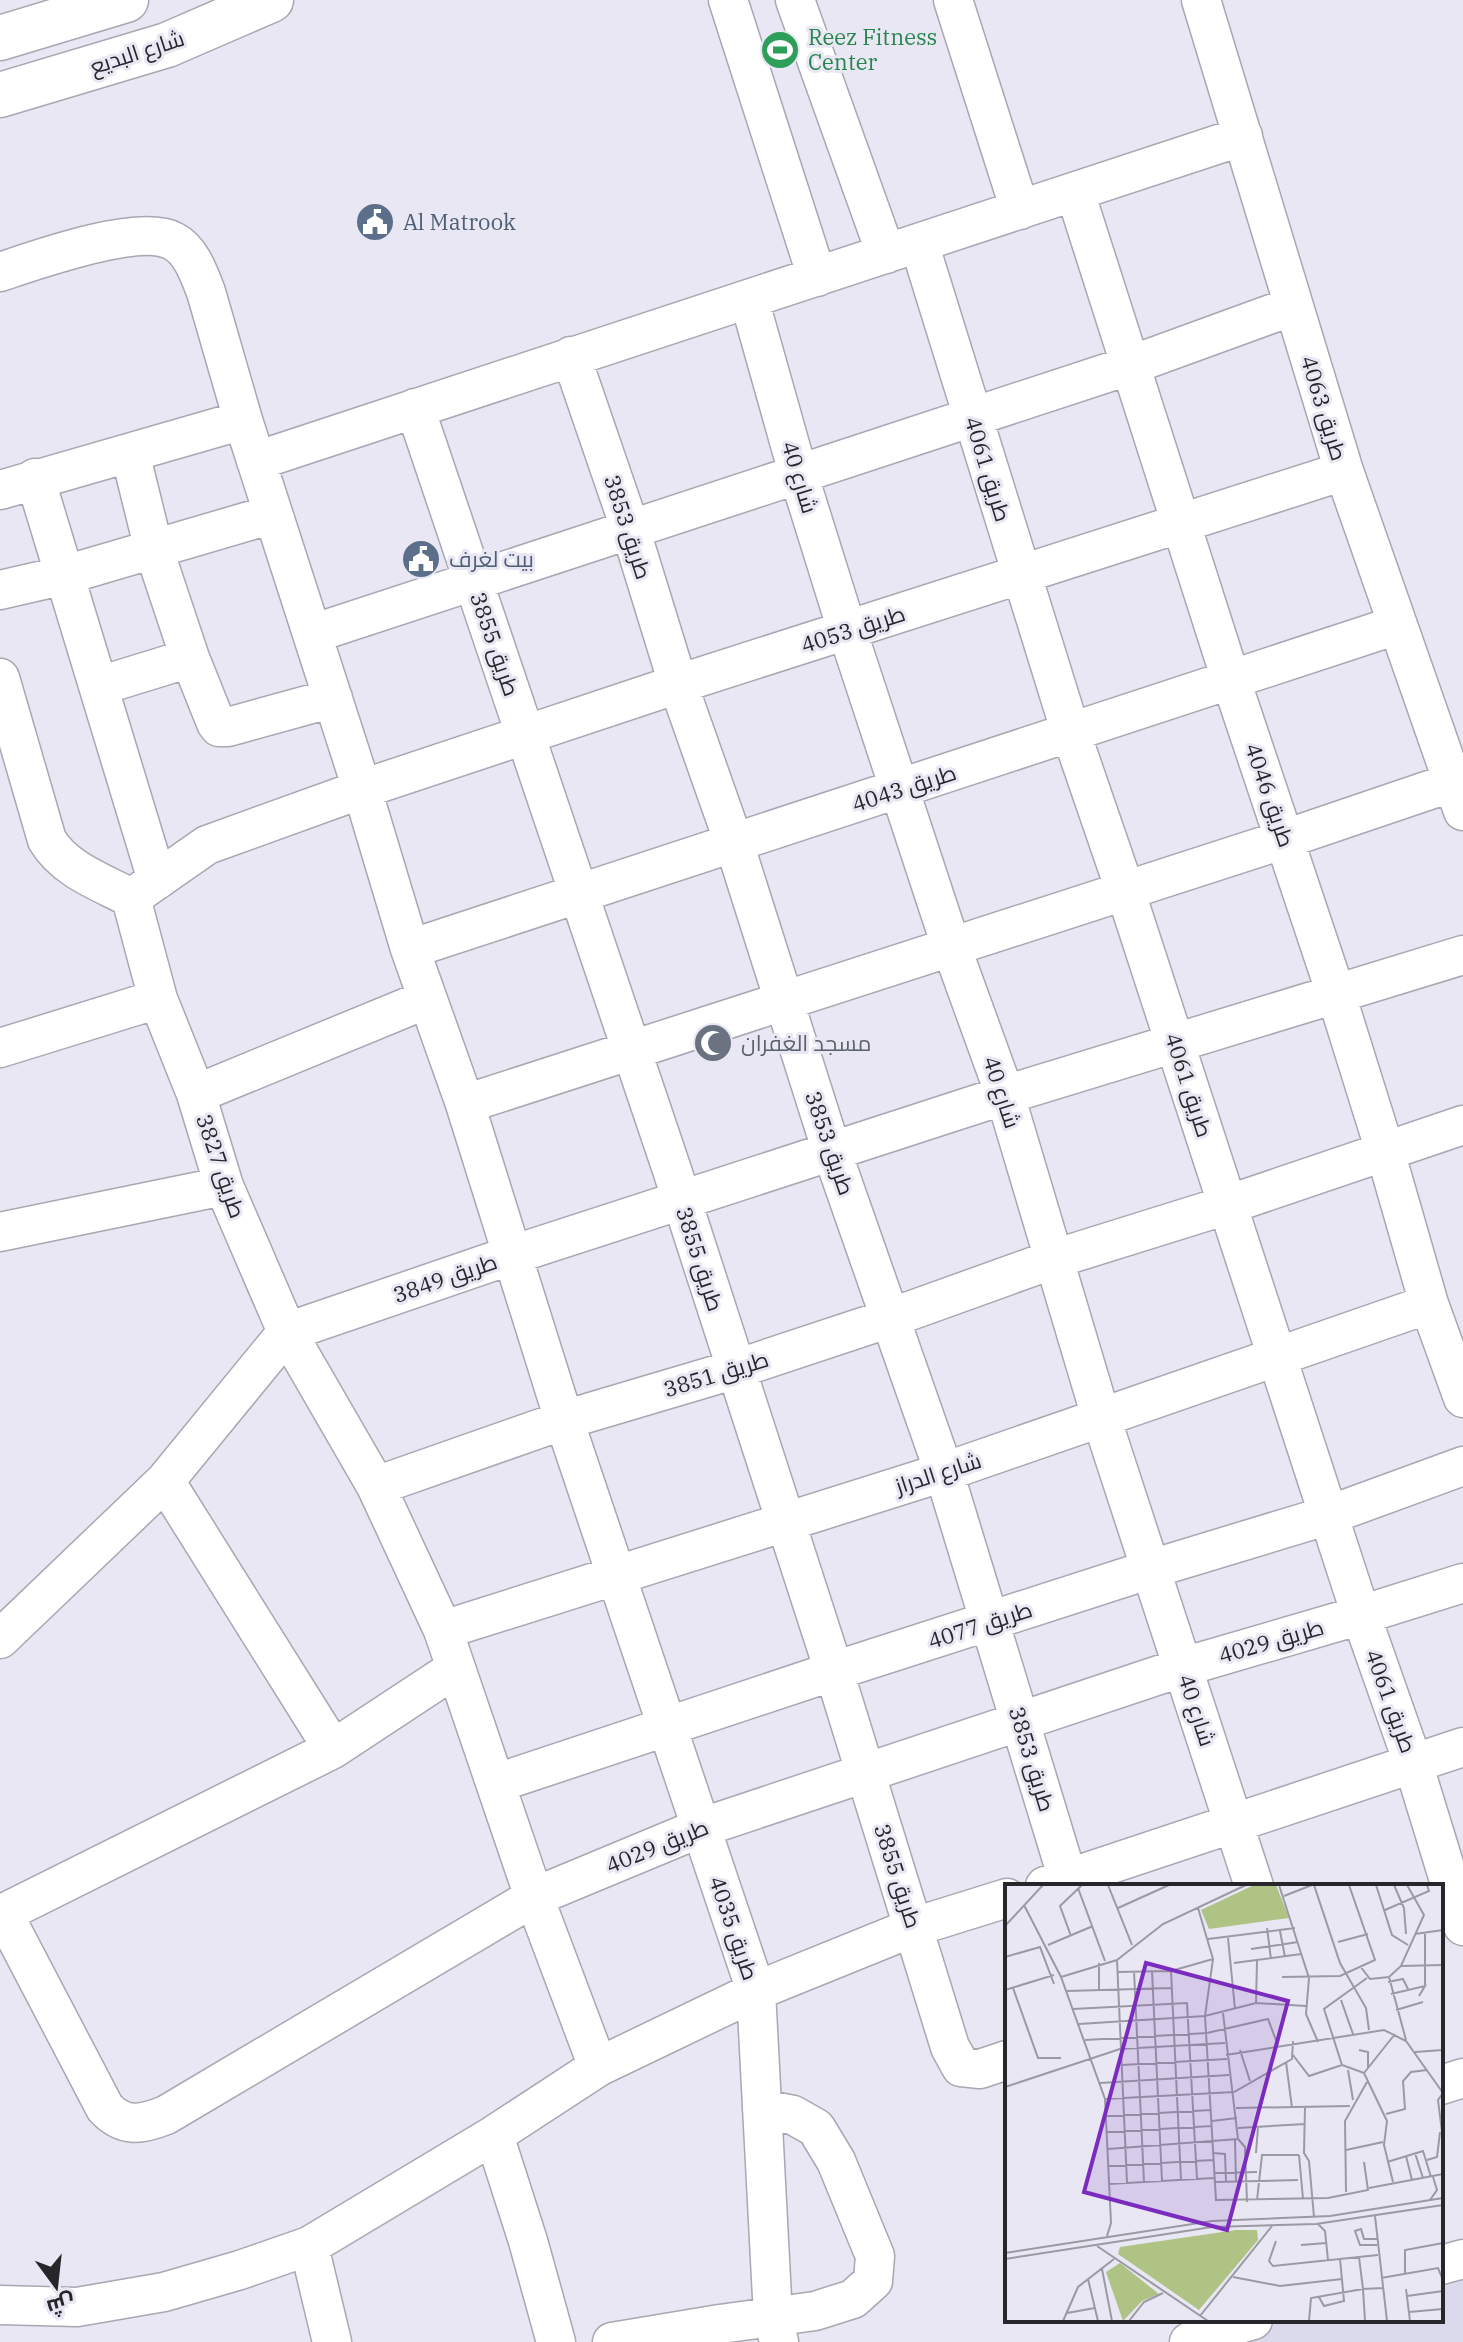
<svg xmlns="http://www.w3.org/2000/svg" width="1463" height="2342" viewBox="0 0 1463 2342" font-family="'IBM Plex Serif',Cairo,serif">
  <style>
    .built { fill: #dbd9ec }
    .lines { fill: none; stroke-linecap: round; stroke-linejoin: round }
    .minor-casing { stroke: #a8a7b2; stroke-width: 41 }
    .major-casing { stroke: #a8a7b2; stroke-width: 47 }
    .minor { stroke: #fff; stroke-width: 38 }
    .major { stroke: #fff; stroke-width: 44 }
    .labels { text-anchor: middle; stroke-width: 6; stroke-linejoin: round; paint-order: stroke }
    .leisure-label { font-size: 22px; fill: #27864d; stroke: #e8e7f3; text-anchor: start }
    .street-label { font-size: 22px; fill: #27272b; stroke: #e8e7f3 }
    .service-label { font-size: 22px; fill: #4e5e75; stroke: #e8e7f3; text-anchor: start }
    .worship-label { font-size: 22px; fill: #5b616d; stroke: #e8e7f3; text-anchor: start }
    .inset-road { fill: none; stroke: #9b9aa3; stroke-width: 2 }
    .view { fill: #7b2cbf; fill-opacity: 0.15; stroke: #7b2cbf; stroke-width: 4 }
    .inset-edge { fill: none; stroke: #27272b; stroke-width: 4 }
  </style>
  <rect width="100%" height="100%" fill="#e8e7f3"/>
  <!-- built -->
  <path class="built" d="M1463,2259V2342H1189L1253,2320H1441V2265Z"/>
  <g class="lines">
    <defs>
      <path id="minor" d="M728,0L817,277
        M795,0L886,254
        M953,0L1020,210
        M1201,0L1344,471L1463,811
        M1075,192L1231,680L1336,994L1385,1151L1429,1304L1463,1398
        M919,243L1071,733L1125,890L1361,1615L1413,1763L1463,1926
        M0,272C36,260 139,223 173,241C191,250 199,274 206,292L243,420L362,789L410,949L465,1104L564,1420L756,1991L773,2317L779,2342
        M749,299L798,473L847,630L951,946L1005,1095L1101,1417L1254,1886
        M571,356L630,528L678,684L734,843L832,1152L944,1472L1070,1886
        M415,408L672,1170L834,1671L950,2047L961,2067L980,2069L1007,2060
        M130,453L154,550L190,658L216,723L219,727H228L333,698
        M256,461C584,351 914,245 1243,136
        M35,478L157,880
        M0,490L243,420
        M0,590L65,575L273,514
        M312,634L1131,365L1293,306
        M0,678L47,840C65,870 101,882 131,898L158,999L196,1094L224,1186L287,1332L376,1486L443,1630L534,1897L598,2067
        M99,686L190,658
        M131,898L207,845L362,789L678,684L1344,471
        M410,949L1397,625
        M0,1048L158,999
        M196,1094L427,999
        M465,1104L1285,839L1453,782
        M0,1232L224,1186
        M165,1481L333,1749
        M376,1486L564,1420L736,1369L890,1318L1054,1259L1227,1205L1463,1125
        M443,1630L944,1472L1429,1304
        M0,1639L165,1481L287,1332L512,1255L1005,1095L1463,955
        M497,1783L834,1671L1151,1569L1329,1515L1463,1466
        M1045,1886L1463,1747
        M3,1913L105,2108C124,2128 141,2125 166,2115L534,1897L700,1828L1183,1667L1361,1615L1463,1583
        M0,1915L333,1749L456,1668
        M1441,2085L1463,2078
        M494,2135L528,2241L556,2342
        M309,2246L332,2342
        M1441,2265L1463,2259
        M0,2305L77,2307L164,2292L240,2270L309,2246L494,2135L598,2067L756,1991L914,1927L1007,1898
        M612,2342L720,2324L815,2311L853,2299L873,2281L875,2256L836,2161L816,2128L793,2115L762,2109
        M1189,2342L1206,2334L1253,2320"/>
      <path id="major" d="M0,38L126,0
        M0,95L167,45L271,0"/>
    </defs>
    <!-- minor casing -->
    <use href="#minor" class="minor-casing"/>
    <!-- major casing -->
    <use href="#major" class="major-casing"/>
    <!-- minor -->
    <use href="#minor" class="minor"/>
    <!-- major -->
    <use href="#major" class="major"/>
  </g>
  <!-- icons -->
  <defs>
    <symbol id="stadium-disc" viewBox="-11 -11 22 22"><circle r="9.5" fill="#2e9e5b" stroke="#e8e7f3"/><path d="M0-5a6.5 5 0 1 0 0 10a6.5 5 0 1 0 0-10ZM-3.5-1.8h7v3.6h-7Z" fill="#fff"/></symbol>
    <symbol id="civic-disc" viewBox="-11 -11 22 22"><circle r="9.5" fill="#5c6f8a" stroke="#e8e7f3"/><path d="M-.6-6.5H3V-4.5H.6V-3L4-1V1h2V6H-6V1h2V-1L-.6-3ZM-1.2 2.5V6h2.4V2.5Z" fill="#fff"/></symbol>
    <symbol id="mosque-disc" viewBox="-11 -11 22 22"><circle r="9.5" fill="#6b7280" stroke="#e8e7f3"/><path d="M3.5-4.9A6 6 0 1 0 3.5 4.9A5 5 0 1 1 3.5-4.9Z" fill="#fff"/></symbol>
  </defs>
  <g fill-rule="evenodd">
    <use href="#stadium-disc" x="758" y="28" width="44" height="44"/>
    <use href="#civic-disc" x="353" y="200" width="44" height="44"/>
    <use href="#civic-disc" x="399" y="537" width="44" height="44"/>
    <use href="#mosque-disc" x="691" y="1021" width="44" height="44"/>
  </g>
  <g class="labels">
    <!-- leisure labels -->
    <g class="leisure-label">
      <text x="808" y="45">Reez Fitness<tspan x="808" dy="25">Center</tspan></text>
    </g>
    <!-- street labels -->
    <g class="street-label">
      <text transform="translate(137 52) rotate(-18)" y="8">شارع البديع</text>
      <text transform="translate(1324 408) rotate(73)" y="8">طريق 4063</text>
      <text transform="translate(988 469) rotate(73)" y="8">طريق 4061</text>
      <text transform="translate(800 477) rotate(73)" y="8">شارع 40</text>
      <text transform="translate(628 527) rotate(72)" y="8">طريق 3853</text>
      <text transform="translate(853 629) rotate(-18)" y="8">طريق 4053</text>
      <text transform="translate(495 644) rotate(71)" y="8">طريق 3855</text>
      <text transform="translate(904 788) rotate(-18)" y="8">طريق 4043</text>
      <text transform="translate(1270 795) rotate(71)" y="8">طريق 4046</text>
      <text transform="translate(1189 1085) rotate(72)" y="8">طريق 4061</text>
      <text transform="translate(1002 1092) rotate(72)" y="8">شارع 40</text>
      <text transform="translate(830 1143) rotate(71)" y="8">طريق 3853</text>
      <text transform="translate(221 1166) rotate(71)" y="8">طريق 3827</text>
      <text transform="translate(700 1259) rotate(72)" y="8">طريق 3855</text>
      <text transform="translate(445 1278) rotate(-19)" y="8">طريق 3849</text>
      <text transform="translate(716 1374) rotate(-17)" y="8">طريق 3851</text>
      <text transform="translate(938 1473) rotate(-18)" y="8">شارع الدراز</text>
      <text transform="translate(980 1625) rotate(-18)" y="8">طريق 4077</text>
      <text transform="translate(1271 1641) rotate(-16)" y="8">طريق 4029</text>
      <text transform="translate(1391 1701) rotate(70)" y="8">طريق 4061</text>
      <text transform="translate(1197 1710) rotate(72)" y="8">شارع 40</text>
      <text transform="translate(1032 1759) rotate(73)" y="8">طريق 3853</text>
      <text transform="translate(657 1846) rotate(-22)" y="8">طريق 4029</text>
      <text transform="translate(898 1876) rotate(72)" y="8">طريق 3855</text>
      <text transform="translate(734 1928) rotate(71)" y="8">طريق 4035</text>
    </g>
    <!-- service labels -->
    <g class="service-label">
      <text x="403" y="230">Al Matrook</text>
      <text x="449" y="567">بيت لغرف</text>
    </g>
    <!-- worship labels -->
    <g class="worship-label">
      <text x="741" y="1051">مسجد الغفران</text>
    </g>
  </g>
  <!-- overview -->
  <g transform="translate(1005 1884)">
    <rect width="438" height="438" fill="#e8e7f3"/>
    <path d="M249,1H271L284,34L204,45L196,26ZM231,346H252L253,356L194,426L113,370L115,363ZM115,379L154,410L137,417L118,437L101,388Z" fill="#aec384"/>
    <path class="inset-road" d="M103,1L127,61M274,1L304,94L301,130L313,158M309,1L335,79L361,124L364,146M371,1L387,51L403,61M389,1L399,24L401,50M73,4L100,77M279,12L307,1M19,21L56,93L100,215L106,339L102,352M113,24L164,1M193,24L208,75L200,132L211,316L323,314L363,306L359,278M380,26L424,7L422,1M0,42L38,1M262,44L266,75M275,47L280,73M410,50L438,46M420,50V102M66,52L55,22L77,1M223,54L230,125M203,55L290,44M333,58L363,50M43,61L88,42M246,65L293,58M0,73L35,63L49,100M112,76L122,299M112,76L158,40L241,1M94,79V106M229,79L296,70M355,82L365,95L384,93L396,82L419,31L402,1M396,82L438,81M129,87L139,298M147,87L157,297M166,87L176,296M113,88L166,87L208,75M56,93L112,76M277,93L335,92L370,76L344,1M384,93L401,156M383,98L398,95L403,105M8,104L33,174H56M0,106L49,91M62,107L166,104M386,110L420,102L414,112M336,116L348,150M251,119L252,77M68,125L182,119L192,295M391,126L418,118M218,129L233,255L240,263L242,318M74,140L200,132L251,119L301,122M80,156L202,149L263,135L272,159M235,166L245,197M354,166L363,168V184M410,168L438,166M221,171L379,146L401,157L438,209M288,171L304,192L337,181M281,178L287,224M117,181L222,175M343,186L348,216M359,189L337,181L319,125L362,94M359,189L382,237L379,261L388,298M359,189L390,150M95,199L224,191M0,203L115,165L220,159M438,209L433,216L438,256M100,215L229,208L287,175L288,157M300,223L299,269L304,277L309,333M231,224L345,222M381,230L400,225L398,197L406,188L422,186M101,232L206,226M207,237L232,234M233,244L300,240M102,248L207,242M230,256L231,298M103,265L233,255M341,266L378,258M208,269L220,270L221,298M251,269L253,243M410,269L418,294M294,271L298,315M401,272L407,296M422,276L432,273L435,248M382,278L418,267L426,293M104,282L208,276M209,289L252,288M210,298L293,296M104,300L209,294M364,304L438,290M341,308L340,237L362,198M252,316L257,271H294M425,316L432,306L428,293M370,332L382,437M313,340L320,347L323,376M372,355H359L356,345L350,347L355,361H372M271,357L264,377L268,382L373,371M296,361L321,359M92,362L203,437M0,369L207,337L325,332L438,314M354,373L358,405L378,404M0,375L207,343L311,340L438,321M97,385L107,437M400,390V366L438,359M228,393L275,402L337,395M376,394L433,384L438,396M83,395L93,437M401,405L405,437M402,412L438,407M314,413L319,422L339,417L335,375M404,428L438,425M62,429L90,424M195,432L267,342M58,437L73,403L109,375M124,437L139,418L158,409M304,437L306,414L358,405L360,437"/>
    <path class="view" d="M141,79L283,117L222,346L79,308Z"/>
    <rect width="438" height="438" class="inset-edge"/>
  </g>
  <!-- north arrow -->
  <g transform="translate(56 2286) rotate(165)" stroke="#e8e7f3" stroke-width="6" paint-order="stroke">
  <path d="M0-6L14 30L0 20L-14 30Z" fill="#27272b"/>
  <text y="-12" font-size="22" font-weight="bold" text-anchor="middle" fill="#27272b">ش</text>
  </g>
</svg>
